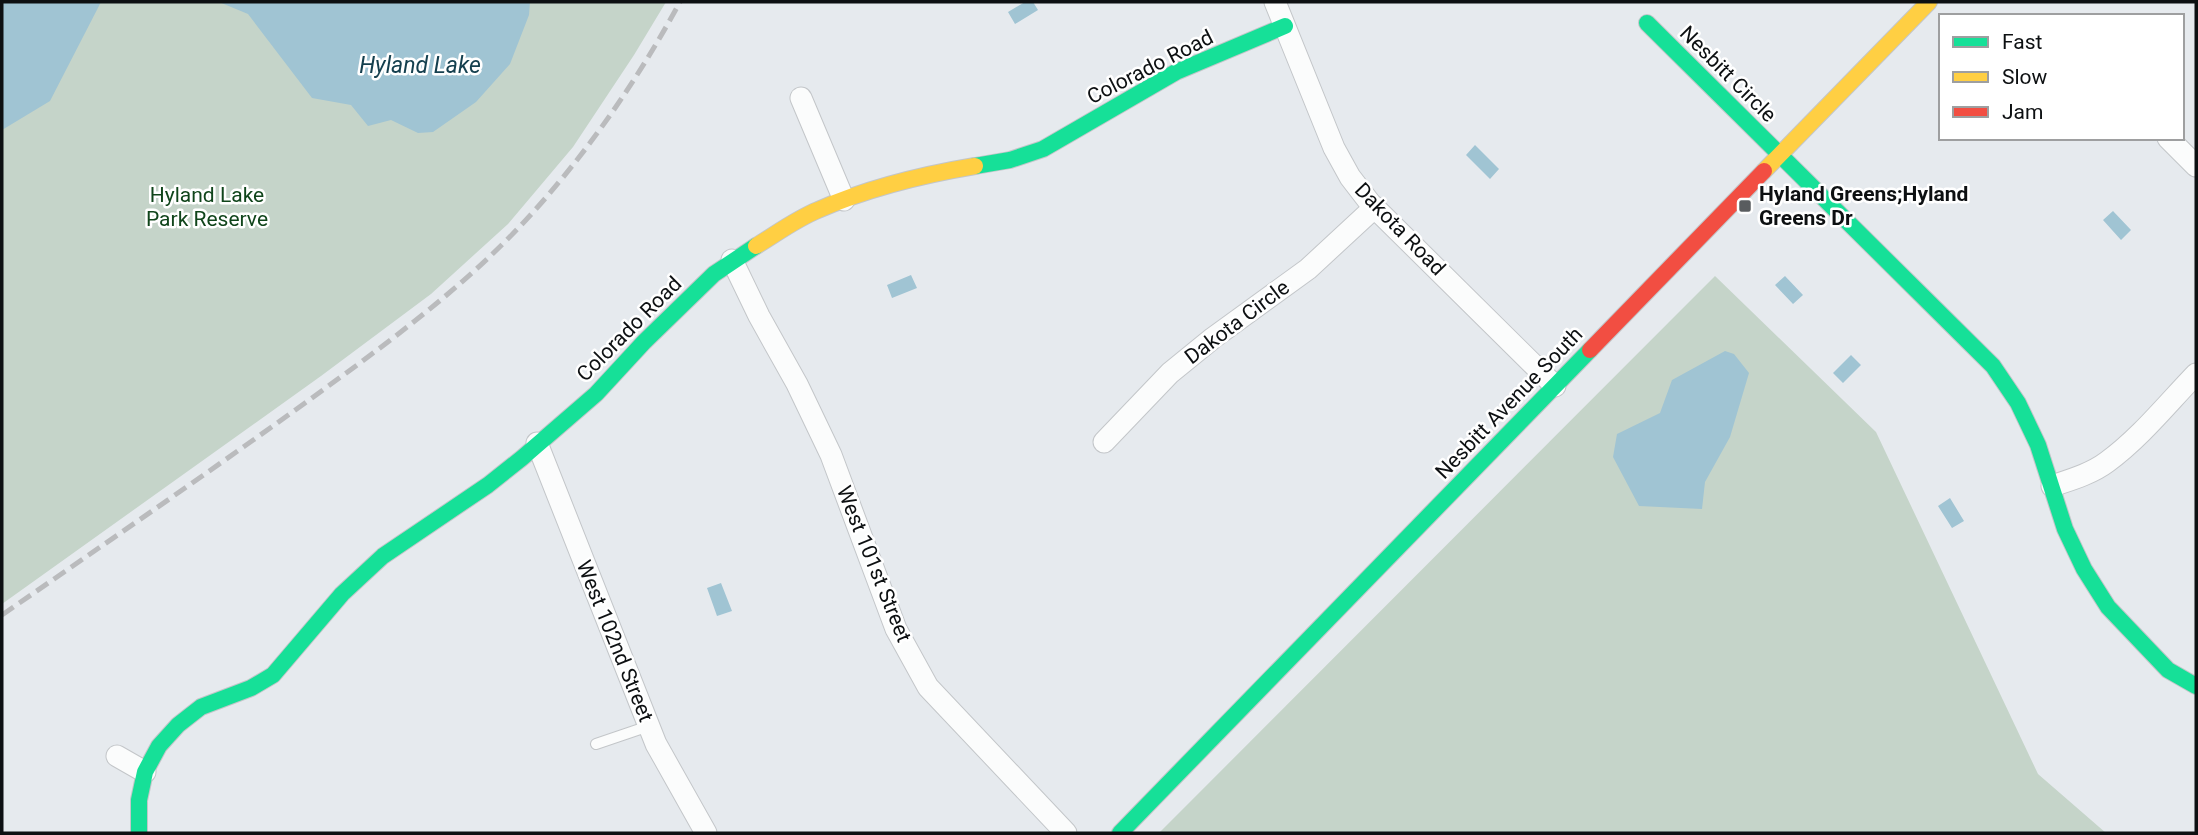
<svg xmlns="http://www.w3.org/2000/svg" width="2198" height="835" viewBox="0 0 2198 835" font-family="Roboto,sans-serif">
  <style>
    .green { fill: #c5d4c9 }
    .water { fill: #a0c4d3 }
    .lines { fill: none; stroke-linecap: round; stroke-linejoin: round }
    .lane-casing { stroke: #c3c6c9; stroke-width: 12 }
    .street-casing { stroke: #c3c6c9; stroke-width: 23 }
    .fast-casing { stroke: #c3c6c9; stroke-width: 18 }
    .slow-casing { stroke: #c3c6c9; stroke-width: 18 }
    .jam-casing { stroke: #c3c6c9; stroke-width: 18 }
    .lane { stroke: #fbfcfc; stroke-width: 10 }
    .street { stroke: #fbfcfc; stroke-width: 21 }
    .fast { stroke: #16e098; stroke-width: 16 }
    .slow { stroke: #ffcf43; stroke-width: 16 }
    .jam { stroke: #f24e42; stroke-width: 16 }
    .rail { stroke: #babbbd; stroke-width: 5; stroke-dasharray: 14 7; stroke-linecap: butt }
    .poi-dot { fill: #595c5f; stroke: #fff; stroke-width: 2.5 }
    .labels { text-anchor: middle; stroke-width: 5; stroke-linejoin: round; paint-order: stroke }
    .street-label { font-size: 21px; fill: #0d1012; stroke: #fff }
    .poi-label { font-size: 21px; font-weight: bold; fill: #0d1012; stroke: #fff; text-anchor: start }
    .park-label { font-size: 21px; fill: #10451b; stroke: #fff }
    .water-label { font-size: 23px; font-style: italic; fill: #15404f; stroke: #fff }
  </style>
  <rect width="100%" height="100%" fill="#e6eaee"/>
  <!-- green -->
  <path class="green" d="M2,2H666L634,55L573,147L508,224L431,294L321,376L2,604Z
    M1715,276L1876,432L2038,774L2106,833H1159Z"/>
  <!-- water -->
  <path class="water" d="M2,2H101L50,101L2,130Z
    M219,2H530L529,15L510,64L476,102L433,132L418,133L391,120L368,126L351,105L312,98L248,14Z
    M1025,2H1033L1038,10L1015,24L1008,12Z
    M1475,145L1499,169L1490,179L1466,155Z
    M2113,211L2131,230L2121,240L2103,220Z
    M911,275L917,288L892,298L887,285Z
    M1785,276L1803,295L1793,304L1775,285Z
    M1725,351L1734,354L1749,373L1730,437L1705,482L1702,509L1639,506L1613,457L1617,434L1660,413L1672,380Z
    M1851,355L1861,365L1843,383L1833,373Z
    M1950,498L1964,521L1952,528L1938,506Z
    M721,583L732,611L717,616L707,588Z"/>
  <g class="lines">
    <defs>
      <path id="lane" d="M596,744L649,726"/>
      <path id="street" d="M1275,2L1334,148L1350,177L1370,203L1555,386
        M801,98L844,200
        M2168,138L2196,166
        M732,260L759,316L797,384L831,455L896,629L928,687L1066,833
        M1104,442L1170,373L1213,338L1308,269L1375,207
        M537,443L656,744L706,833
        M2052,486C2070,480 2091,474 2107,462C2140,438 2168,403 2196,374
        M117,756L145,772"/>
      <path id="fast" d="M1647,23L1993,366L2018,403L2038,445L2065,529L2084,569L2108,607L2168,670L2196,686
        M975,166L1010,160L1043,149L1176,72L1285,26
        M139,833V800L145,772L159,746L178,725L201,707L251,688L273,675L342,594L383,556L488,485L522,458L596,394L644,342L714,274L756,246
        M1120,833L1590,350"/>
      <path id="slow" d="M1764,171L1929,2
        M756,246C776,234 796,219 818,210C868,188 921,175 975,166"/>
      <path id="jam" d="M1590,350L1764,171"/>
    </defs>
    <!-- lane casing -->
    <use href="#lane" class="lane-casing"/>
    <!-- street casing -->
    <use href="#street" class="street-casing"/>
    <!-- fast casing -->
    <use href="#fast" class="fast-casing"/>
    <!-- slow casing -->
    <use href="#slow" class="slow-casing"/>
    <!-- jam casing -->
    <use href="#jam" class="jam-casing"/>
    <!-- lane -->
    <use href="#lane" class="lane"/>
    <!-- street -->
    <use href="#street" class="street"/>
    <!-- fast -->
    <use href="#fast" class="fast"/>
    <!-- slow -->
    <use href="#slow" class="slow"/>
    <!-- jam -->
    <use href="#jam" class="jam"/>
    <!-- rail -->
    <path class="rail" d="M2,615C103,545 205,475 305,403C382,347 460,291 525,221C586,155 637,81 680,2"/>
  </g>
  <!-- markers -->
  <rect class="poi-dot" x="1738" y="199" width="14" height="14" rx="3.5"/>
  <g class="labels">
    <!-- street labels -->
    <g class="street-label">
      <text transform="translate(1150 67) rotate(-27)" y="7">Colorado Road</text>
      <text transform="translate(1728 74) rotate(45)" y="7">Nesbitt Circle</text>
      <text transform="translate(1400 229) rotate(46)" y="7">Dakota Road</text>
      <text transform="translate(1237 322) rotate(-37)" y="7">Dakota Circle</text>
      <text transform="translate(629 329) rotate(-45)" y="7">Colorado Road</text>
      <text transform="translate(1509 403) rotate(-46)" y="7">Nesbitt Avenue South</text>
      <text transform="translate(874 564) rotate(68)" y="7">West 101st Street</text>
      <text transform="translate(615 641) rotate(68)" y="7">West 102nd Street</text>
    </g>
    <!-- poi labels -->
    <g class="poi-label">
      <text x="1759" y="201">Hyland Greens;Hyland<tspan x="1759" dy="24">Greens Dr</tspan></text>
    </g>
    <!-- park labels -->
    <g class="park-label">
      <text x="207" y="202">Hyland Lake<tspan x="207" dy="24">Park Reserve</tspan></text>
    </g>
    <!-- water labels -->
    <g class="water-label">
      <text x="420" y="73">Hyland Lake</text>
    </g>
  </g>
  <!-- border -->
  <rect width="2198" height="835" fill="none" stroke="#0d1012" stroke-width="7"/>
  <!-- legend -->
  <rect x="1939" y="14" width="245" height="126" fill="#ffffff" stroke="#9e9fa0" stroke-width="2"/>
  <rect x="1953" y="37" width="35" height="10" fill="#16e098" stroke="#9e9fa0" stroke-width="2"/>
  <text x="2002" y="49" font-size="21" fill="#0d1012">Fast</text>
  <rect x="1953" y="72" width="35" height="10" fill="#ffcf43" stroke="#9e9fa0" stroke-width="2"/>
  <text x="2002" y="84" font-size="21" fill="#0d1012">Slow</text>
  <rect x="1953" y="107" width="35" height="10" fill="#f24e42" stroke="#9e9fa0" stroke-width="2"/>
  <text x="2002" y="119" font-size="21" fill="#0d1012">Jam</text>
</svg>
